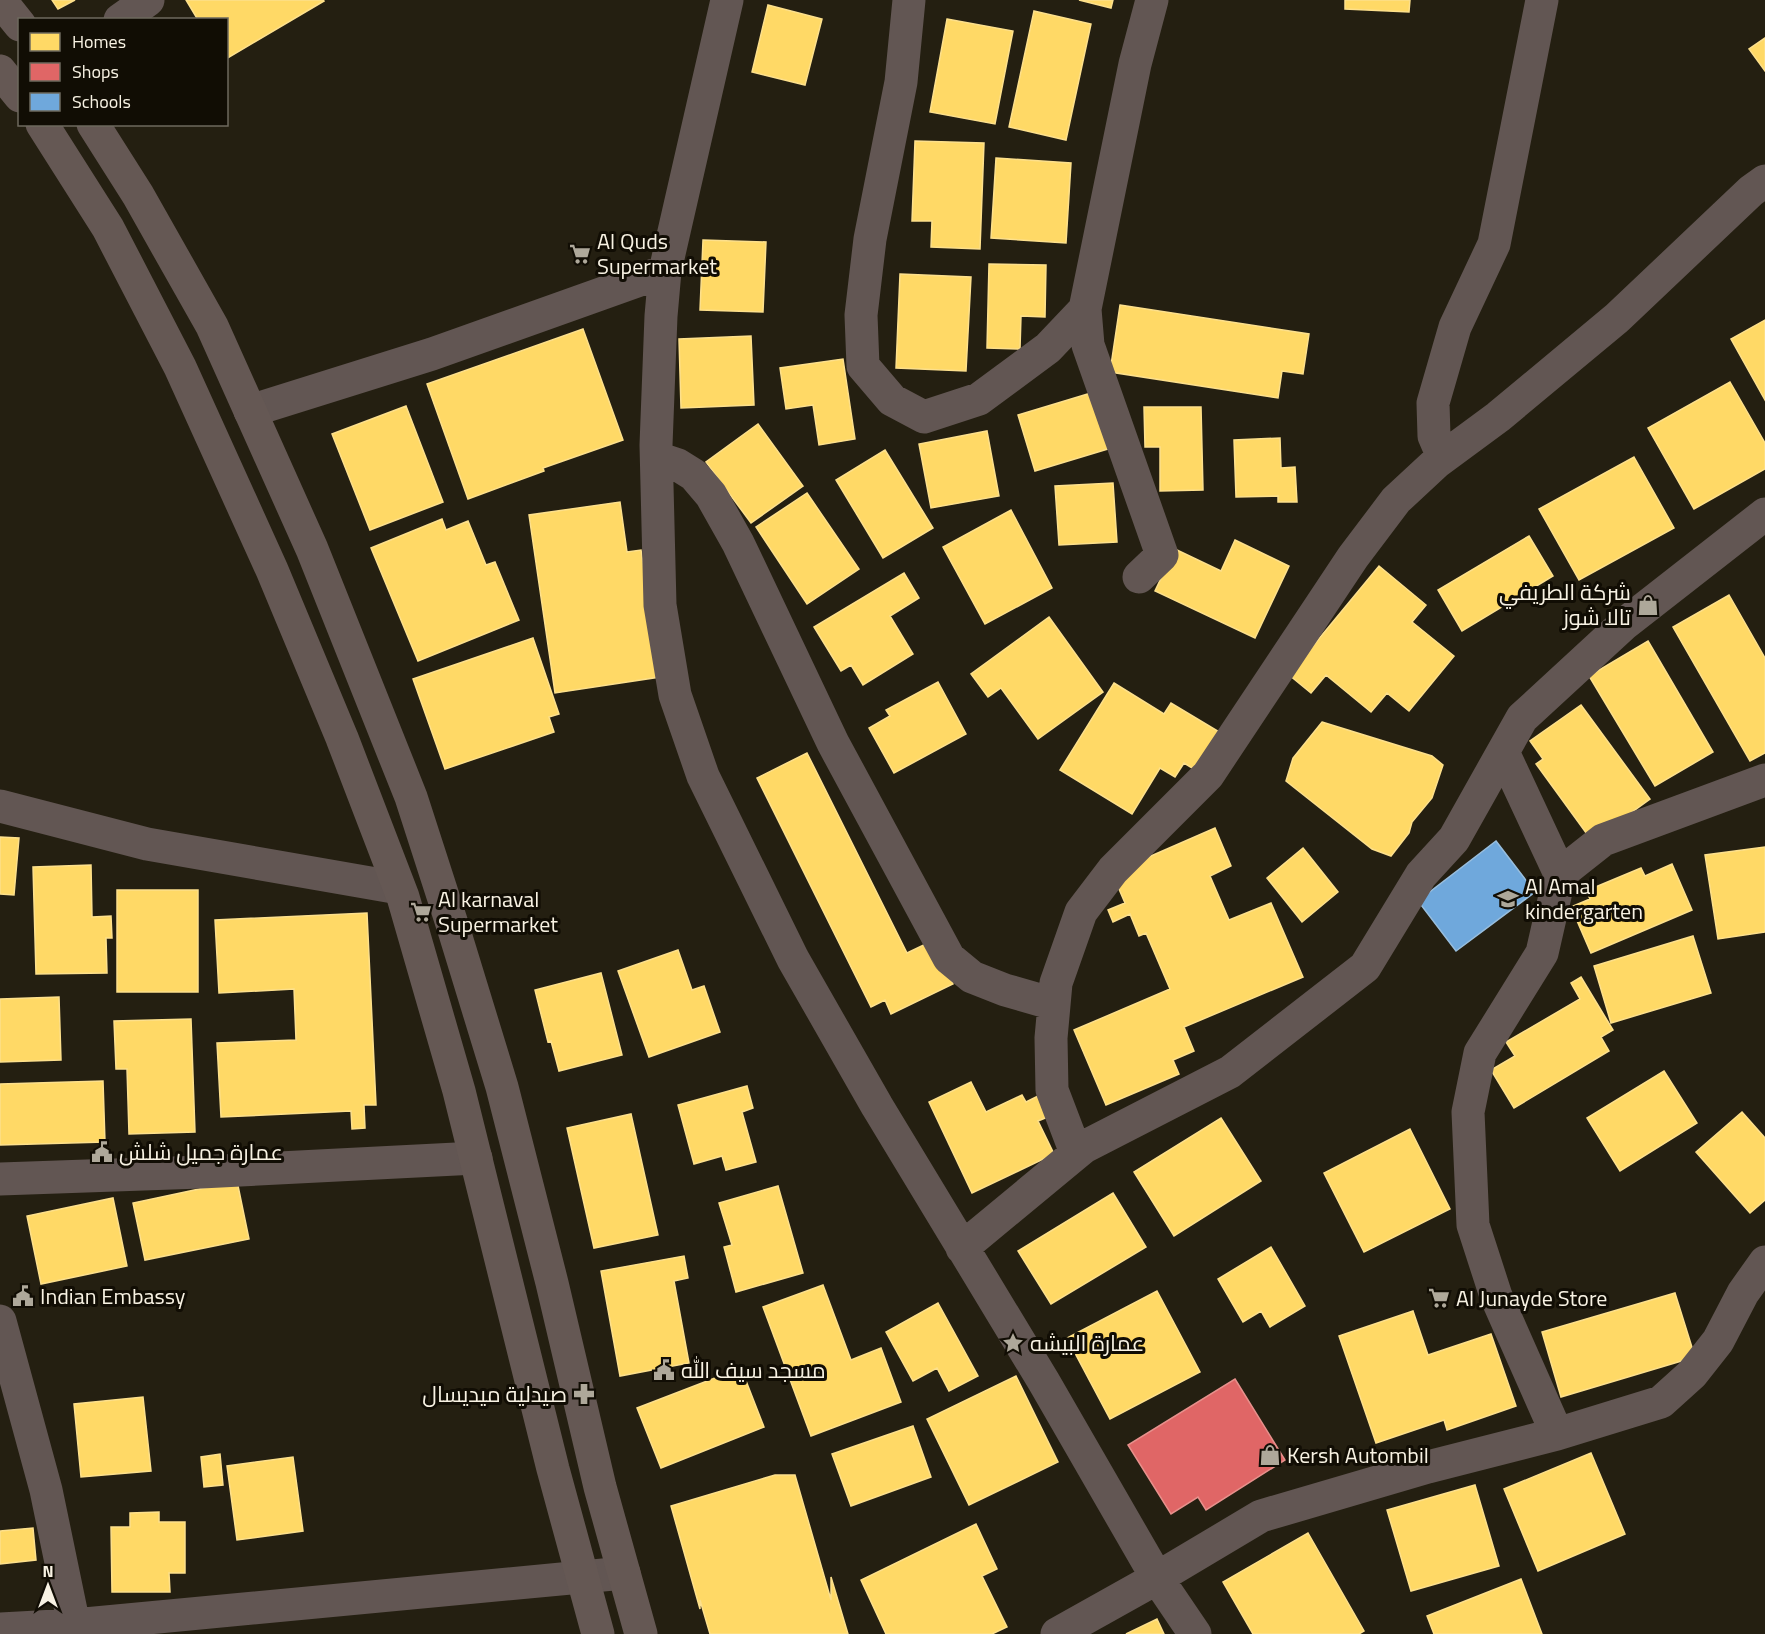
<svg xmlns="http://www.w3.org/2000/svg" width="1765" height="1634" viewBox="0 0 1765 1634" font-family="'Titillium Web',Cairo,sans-serif">
  <style>
    .homes { fill: #ffd966; stroke: #fde08c; stroke-width: 1.5 }
    .shops { fill: #e06666; stroke: #e7908c; stroke-width: 1.5 }
    .schools { fill: #6fa8dc; stroke: #98bede; stroke-width: 1.5 }
    .lines { fill: none; stroke-linecap: round; stroke-linejoin: round }
    .street { stroke: #625653; stroke-width: 33 }
    .secondary { stroke: #655854; stroke-width: 33 }
    .labels { text-anchor: middle; stroke-width: 6; stroke-linejoin: round; paint-order: stroke }
    .poi-label { font-size: 22px; fill: #f8f2e3; stroke: #110d04; text-anchor: start }
  </style>
  <rect width="100%" height="100%" fill="#241f11"/>
  <!-- homes -->
  <path class="homes" d="M52,0H75L58,9Z
    M186,0H323L324,1L226,59V20H198Z
    M1079,0H1113L1111,8Z
    M1345,0H1410L1409,12L1345,9Z
    M768,5L822,19L805,85L752,72Z
    M1034,11L1091,24L1066,140L1009,127Z
    M947,19L1013,31L995,124L930,112Z
    M1765,38V71L1749,49Z
    M915,141L984,143L980,249L931,247L932,221H912Z
    M996,158L1071,163L1066,243L991,238Z
    M703,240L766,242L763,312L700,310Z
    M989,264L1046,265L1045,317L1021,316L1020,349L987,348Z
    M900,274L971,277L966,371L896,368Z
    M1120,305L1309,334L1303,374L1282,371L1278,398L1110,372Z
    M1765,320V400L1731,339Z
    M583,329L623,440L543,468L544,471L468,499L427,384Z
    M751,336L754,405L681,408L679,339Z
    M843,359L855,439L819,445L813,405L786,409L780,368Z
    M1730,382L1765,443V469L1694,509L1648,428Z
    M1091,393L1108,449L1035,471L1018,415Z
    M406,406L443,502L370,530L332,434Z
    M1144,407H1201L1203,490L1160,491V447H1145Z
    M758,424L803,486L751,523L706,462Z
    M987,431L999,496L931,508L919,444Z
    M1280,438L1281,468L1295,467L1297,502H1278V496L1236,497L1234,440Z
    M885,450L933,528L883,558L836,480Z
    M1634,457L1674,528L1579,580L1539,509Z
    M1113,483L1117,542L1059,545L1055,486Z
    M807,493L859,569L807,604L756,527Z
    M620,502L627,552L641,550L660,677L555,693L529,515Z
    M1011,510L1052,588L985,624L943,547Z
    M442,519L446,530L468,521L486,565L495,562L519,620L418,661L371,548Z
    M1529,536L1553,576L1462,631L1438,590Z
    M1235,540L1289,566L1255,638L1155,591L1175,549L1221,571Z
    M1379,566L1426,605L1412,622L1454,656L1409,711L1387,693L1371,712L1326,675L1311,693L1289,675Z
    M904,573L919,598L890,616L913,654L863,685L851,665L841,671L814,627Z
    M1729,595L1765,658V753L1750,761L1673,627Z
    M1049,617L1103,692L1038,739L1001,688L988,697L971,674Z
    M533,638L559,714L549,717L554,732L445,769L413,679Z
    M1648,641L1713,752L1655,786L1589,676Z
    M938,682L966,734L894,773L869,728L890,716L886,710Z
    M1114,683L1164,714L1171,703L1221,733L1197,771L1184,763L1175,777L1160,768L1132,814L1060,770Z
    M1581,705L1650,799L1592,841L1536,764L1543,759L1530,741Z
    M1322,722L1432,756L1443,765L1432,798L1412,822L1409,833L1391,856L1372,849L1286,781L1293,758Z
    M807,753L907,953L932,941L953,984L891,1014L885,1000L871,1007L757,778Z
    M1215,828L1231,866L1210,876L1229,920L1271,903L1303,977L1184,1027L1194,1051L1173,1060L1179,1074L1106,1105L1074,1030L1170,989L1146,933L1139,936L1130,914L1113,922L1108,910L1125,903L1112,873Z
    M0,837L19,838L14,895L0,894Z
    M1765,847V932L1718,939L1705,855Z
    M1303,848L1338,892L1302,922L1267,878Z
    M1672,864L1692,910L1591,953L1571,907L1590,899L1586,891L1641,868L1645,876Z
    M91,865L92,917L111,916L112,938H106L107,973L36,974L33,867Z
    M117,890H198V992H117Z
    M367,913L376,1105H364L365,1128L352,1129L351,1111L221,1117L217,1043L296,1040L294,989L219,993L215,920Z
    M1693,936L1711,993L1611,1023L1594,966Z
    M678,950L692,990L704,986L720,1032L649,1057L618,971Z
    M601,973L622,1055L559,1071L551,1041L548,1042L535,990Z
    M1581,977L1613,1030L1601,1037L1609,1051L1514,1108L1491,1070L1515,1056L1506,1042L1580,999L1571,983Z
    M59,997L61,1060L0,1062V999Z
    M191,1019L195,1132L129,1134L127,1069H116L114,1021Z
    M1664,1071L1697,1123L1620,1171L1587,1118Z
    M103,1081L105,1142L0,1145V1084Z
    M971,1082L986,1112L1022,1095L1026,1102L1040,1095L1050,1116L1038,1121L1054,1154L972,1193L929,1102Z
    M747,1086L753,1108L742,1112L756,1162L726,1170L722,1156L694,1164L678,1105Z
    M1742,1112L1765,1138V1200L1750,1213L1696,1152Z
    M631,1114L658,1235L594,1248L567,1128Z
    M1221,1118L1261,1181L1174,1236L1134,1172Z
    M1410,1129L1450,1209L1364,1252L1324,1173Z
    M237,1181L249,1239L145,1260L133,1203Z
    M778,1186L803,1273L736,1292L724,1247L732,1245L719,1203Z
    M1113,1193L1146,1247L1051,1304L1018,1251Z
    M113,1198L127,1266L41,1284L27,1216Z
    M1271,1247L1305,1306L1270,1327L1261,1311L1243,1322L1218,1279Z
    M684,1256L688,1278L674,1281L689,1363L620,1376L601,1271Z
    M823,1285L851,1360L881,1348L901,1402L811,1436L763,1307Z
    M1157,1291L1200,1372L1110,1419L1067,1338Z
    M1675,1293L1695,1357L1561,1397L1542,1332Z
    M938,1303L978,1376L949,1391L937,1368L913,1381L886,1332Z
    M1413,1311L1428,1355L1491,1334L1516,1406L1447,1430L1444,1420L1376,1443L1339,1336Z
    M741,1368L764,1427L661,1468L637,1408Z
    M1016,1376L1058,1462L969,1505L927,1419Z
    M143,1397L151,1471L81,1477L74,1404Z
    M913,1426L931,1477L851,1506L832,1454Z
    M1591,1453L1625,1534L1538,1571L1504,1489Z
    M220,1454L223,1485L204,1487L201,1457Z
    M293,1457L303,1531L237,1540L227,1466Z
    M775,1475H795L831,1600V1577L848,1634H710L700,1600V1609L671,1506Z
    M1475,1485L1499,1566L1411,1591L1387,1510Z
    M159,1512V1522H185V1573H169L170,1592H112L111,1527H130V1513Z
    M976,1524L997,1569L982,1576L1007,1627L992,1634H886L861,1580Z
    M33,1528L36,1560L0,1564V1531Z
    M1308,1533L1364,1631L1359,1634H1253L1223,1582Z
    M1521,1579L1542,1634H1434L1427,1616Z
    M1157,1619L1164,1634H1126Z"/>
  <!-- shops -->
  <path class="shops" d="M1235,1379L1285,1460L1206,1510L1198,1497L1171,1514L1128,1445Z"/>
  <!-- schools -->
  <path class="schools" d="M1496,841L1535,892L1456,951L1418,901Z"/>
  <g class="lines">
    <!-- street -->
    <path class="street" d="M727,0L665,271L661,316L656,445L660,605L675,695L703,776L793,959L877,1106L1044,1382L1157,1578L1195,1634
      M909,0L901,82L870,239L861,315L863,366L892,400L924,417L979,399L1048,348L1085,309L1135,64L1152,0
      M120,20L148,0
      M1085,309L1088,345L1162,555L1139,577
      M250,411L432,354L665,271
      M1443,457L1434,436L1433,403L1455,327L1494,244L1542,0
      M657,458L678,465L694,475L711,495L738,543L833,743L949,958L972,977L1005,990L1054,1004
      M1503,752L1560,874
      M0,806L147,844L399,888
      M1076,1153L1052,1090L1051,1038L1056,983L1081,912L1113,870L1208,775L1353,557L1396,500L1437,462L1498,417L1617,318L1751,191L1765,181
      M0,1179L201,1172L476,1158
      M962,1248L1084,1147L1230,1072L1365,967L1421,875L1454,839L1522,718L1623,625L1765,514
      M0,1321L46,1490L74,1625
      M1557,1434L1496,1296L1473,1225L1468,1112L1480,1053L1542,953L1560,874L1603,840L1765,780
      M0,1629L74,1625L624,1573
      M1057,1634L1157,1578L1261,1516L1428,1467L1557,1434L1661,1402L1692,1374L1718,1341L1743,1293L1765,1262"/>
    <!-- secondary -->
    <path class="secondary" d="M0,0L20,25
      M0,71L20,96
      M42,124L108,228L180,367L272,570L342,738L403,897L459,1091L553,1469L598,1634
      M93,124L138,195L212,326L312,549L411,797L453,927L502,1087L552,1283L600,1487L641,1634"/>
  </g>
  <!-- icons -->
  <defs>
    <symbol id="supermarket-bare" viewBox="-9 -9 18 18"><path d="M-6-5.5h2.5l.6 2H6L4.5 2H-2.5L-4.4-4H-6ZM-1.5 3.2a1.3 1.3 0 1 0 .1 0ZM3 3.2a1.3 1.3 0 1 0 .1 0Z" fill="#aea89a" stroke="#110d04" stroke-width="2.5" paint-order="stroke"/></symbol>
    <symbol id="shop-bare" viewBox="-9 -9 18 18"><path d="M-5-2.5h2.3a2.7 3.5 0 0 1 5.4 0H5L5.5 6h-11ZM-1.5-2.5h3a1.5 2.3 0 0 0-3 0Z" fill="#aea89a" stroke="#110d04" stroke-width="2.5" paint-order="stroke"/></symbol>
    <symbol id="school-bare" viewBox="-9 -9 18 18"><path d="M0-5L7-2L0 1L-7-2ZM-4 1L0 2.5L4 1V4Q0 6-4 4Z" fill="#aea89a" stroke="#110d04" stroke-width="2.5" paint-order="stroke"/></symbol>
    <symbol id="civic-bare" viewBox="-9 -9 18 18"><path d="M-.6-6.5H3V-4.5H.6V-3L4-1V1h2V6H-6V1h2V-1L-.6-3ZM-1.2 2.5V6h2.4V2.5Z" fill="#aea89a" stroke="#110d04" stroke-width="2.5" paint-order="stroke"/></symbol>
    <symbol id="sight-bare" viewBox="-9 -9 18 18"><path d="M0-6L1.8-2.2L6-1.7L2.9 1.2L3.7 5.4L0 3.3L-3.7 5.4L-2.9 1.2L-6-1.7L-1.8-2.2Z" fill="#aea89a" stroke="#110d04" stroke-width="2.5" paint-order="stroke"/></symbol>
    <symbol id="pharmacy-bare" viewBox="-9 -9 18 18"><path d="M-2-6h4v4h4v4h-4v4h-4v-4h-4v-4h4Z" fill="#aea89a" stroke="#110d04" stroke-width="2.5" paint-order="stroke"/></symbol>
  </defs>
  <g fill-rule="evenodd">
    <use href="#supermarket-bare" x="565" y="239" width="30" height="30"/>
    <use href="#shop-bare" x="1633" y="590" width="30" height="30"/>
    <use href="#school-bare" x="1493" y="884" width="30" height="30"/>
    <use href="#supermarket-bare" x="406" y="897" width="30" height="30"/>
    <use href="#civic-bare" x="87" y="1137" width="30" height="30"/>
    <use href="#civic-bare" x="8" y="1281" width="30" height="30"/>
    <use href="#supermarket-bare" x="1424" y="1283" width="30" height="30"/>
    <use href="#sight-bare" x="998" y="1328" width="30" height="30"/>
    <use href="#civic-bare" x="649" y="1355" width="30" height="30"/>
    <use href="#pharmacy-bare" x="569" y="1379" width="30" height="30"/>
    <use href="#shop-bare" x="1255" y="1440" width="30" height="30"/>
  </g>
  <g class="labels">
    <!-- poi labels -->
    <g class="poi-label">
      <text x="597" y="249">Al Quds<tspan x="597" dy="25">Supermarket</tspan></text>
      <text x="1631" y="600" text-anchor="end">شركة الطريفي<tspan x="1631" dy="25">تالا شوز</tspan></text>
      <text x="1525" y="894">Al Amal<tspan x="1525" dy="25">kindergarten</tspan></text>
      <text x="438" y="907">Al karnaval<tspan x="438" dy="25">Supermarket</tspan></text>
      <text x="119" y="1160">عمارة جميل شلش</text>
      <text x="40" y="1304">Indian Embassy</text>
      <text x="1456" y="1306">Al Junayde Store</text>
      <text x="1030" y="1351">عمارة البيشه</text>
      <text x="681" y="1378">مسجد سيف الله</text>
      <text x="567" y="1402" text-anchor="end">صيدلية ميديسال</text>
      <text x="1287" y="1463">Kersh Autombil</text>
    </g>
  </g>
  <!-- legend -->
  <rect x="18" y="18" width="210" height="108" fill="#110d04" stroke="#6d695d" stroke-width="1.5"/>
  <rect x="30" y="33" width="30" height="18" fill="#ffd966" stroke="#6d695d" stroke-width="1.5"/>
  <text x="72" y="48" font-size="18" fill="#f8f2e3">Homes</text>
  <rect x="30" y="63" width="30" height="18" fill="#e06666" stroke="#6d695d" stroke-width="1.5"/>
  <text x="72" y="78" font-size="18" fill="#f8f2e3">Shops</text>
  <rect x="30" y="93" width="30" height="18" fill="#6fa8dc" stroke="#6d695d" stroke-width="1.5"/>
  <text x="72" y="108" font-size="18" fill="#f8f2e3">Schools</text>
  <!-- north arrow -->
  <g transform="translate(48 1586)" stroke="#110d04" stroke-width="4.5" paint-order="stroke">
  <path d="M0-4.5L10 22L0 15L-10 22Z" fill="#f8f2e3"/>
  <text y="-9" font-size="16" font-weight="bold" text-anchor="middle" fill="#f8f2e3">N</text>
  </g>
</svg>
